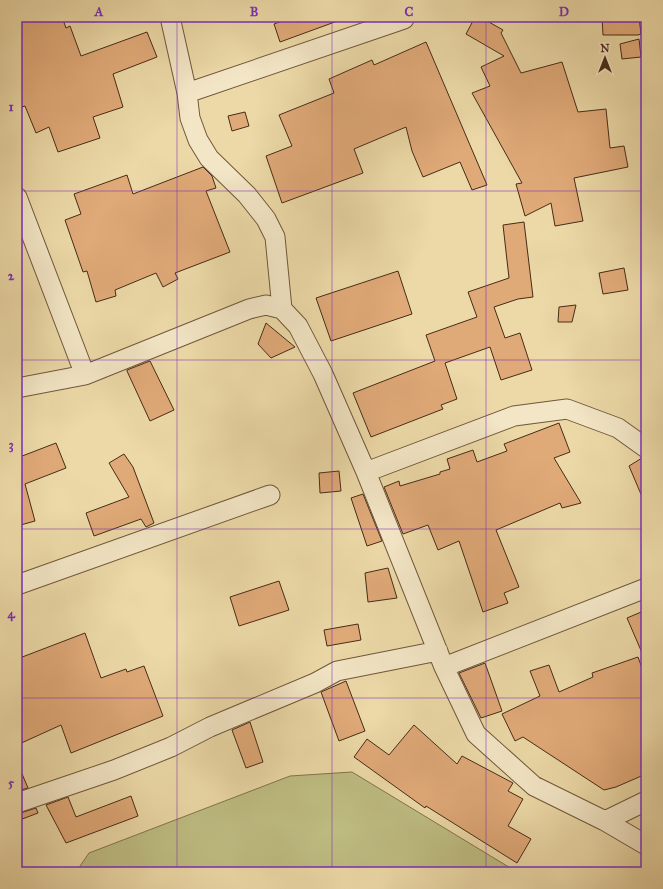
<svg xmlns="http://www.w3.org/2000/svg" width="663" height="889" viewBox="0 0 663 889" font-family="'IM FELL Great Primer',serif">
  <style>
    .green { fill: #bebd82; stroke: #82744c }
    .building { fill: #e0a978; stroke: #462c17 }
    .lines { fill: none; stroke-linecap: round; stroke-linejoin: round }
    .minor-casing { stroke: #70573b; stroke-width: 21 }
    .minor { stroke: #f3e6c6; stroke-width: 19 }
    .grid { fill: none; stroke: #7b2cbf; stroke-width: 1; stroke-opacity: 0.55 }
    .neatline { fill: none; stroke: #7b2cbf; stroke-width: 1.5 }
    .grid-label { font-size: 13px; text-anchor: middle; font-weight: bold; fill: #7b2cbf }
  </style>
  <rect width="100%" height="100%" fill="#ecd9a7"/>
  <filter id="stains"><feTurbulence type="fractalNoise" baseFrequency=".005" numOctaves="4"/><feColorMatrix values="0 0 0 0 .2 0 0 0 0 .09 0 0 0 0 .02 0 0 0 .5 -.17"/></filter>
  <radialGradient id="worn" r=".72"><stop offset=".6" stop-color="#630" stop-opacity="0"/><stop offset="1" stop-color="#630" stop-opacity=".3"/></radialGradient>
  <!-- green -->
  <path class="green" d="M352,772L517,872H76L89,853L290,776Z"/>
  <!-- building -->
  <path class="building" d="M31,17H62L66,28L70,26L81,56L147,32L157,57L113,74L123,107L93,117L100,138L58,152L49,127L36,133L25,106L22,107L17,95V22Z
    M293,17H343V19L280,42L274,24Z
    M475,17H480L503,30L501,33L521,73L562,62L578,112L606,109L610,148L624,146L628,167L574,178L583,221L555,226L551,203L525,216L516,184L522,183L472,93L490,86L481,67L504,56L466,34Z
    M602,17H639L641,34L638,35H603Z
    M639,39L641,57L622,59L620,44Z
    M426,42L487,185L472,190L460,162L423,177L412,151L406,127L354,149L363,173L282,203L266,156L292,146L279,115L334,93L329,79L372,60L374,65Z
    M245,112L249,126L232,131L228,116Z
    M203,167L212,176L216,188L206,191L230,252L175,273L178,279L163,287L156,273L115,290L116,296L96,302L87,271L83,272L65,220L81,214L74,194L127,175L133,194Z
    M524,222L533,297L518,299L494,307L505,338L520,333L532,370L501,380L490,347L445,363L457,399L441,405L443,409L371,437L353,393L435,361L426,335L477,317L468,292L509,278L503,225Z
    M624,268L628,290L603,294L599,273Z
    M398,271L412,314L331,341L316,298Z
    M576,305L572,322H558L559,307Z
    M266,323L295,347L271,358L258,344Z
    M150,361L174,410L150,421L127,371V370Z
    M559,423L570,452L554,458L581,503L562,508L560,503L496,530L519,587L504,593L508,603L483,612L459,541L438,550L428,525L403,534L384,487L399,481L400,486L440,474V472L450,469L447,459L473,450L477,462L507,451L504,444Z
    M56,443L66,468L25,484L35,521L17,526V458Z
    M124,454L133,467L154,523L146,527L141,519L94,536L86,513L129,497L109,463Z
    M642,458L646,459V506L629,466Z
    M339,471L341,491L320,493L319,473Z
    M363,494L382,541L367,546L351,498Z
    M388,568L397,598L368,602L365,573Z
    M279,581L289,610L239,626L230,597Z
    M646,610V662L627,618Z
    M358,624L361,640L327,646L324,630Z
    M85,633L101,678L126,669L127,672L144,666L163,716L71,753L61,725L17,745V659Z
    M638,657L646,679V774L616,787L604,790L523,737L515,741L502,714L540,696L530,671L549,665L559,692L593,677L592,673Z
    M485,663L502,711L481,718L459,673Z
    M346,681L365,731L339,741L321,692Z
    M250,722L263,762L246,768L232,730Z
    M414,725L457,764L462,756L513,783L508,791L523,799L508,826L531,839L517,863L426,806L425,808L354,757L367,739L389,755Z
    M17,762L28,788L17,791Z
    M131,796L138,816L66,843L46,805L68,797L76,817Z
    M36,808L38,813L17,821V814Z"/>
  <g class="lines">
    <defs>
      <path id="minor" d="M170,17L187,93L190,118L198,140L209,158L247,195L266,219L275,237L282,309
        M187,93L404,19
        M17,197L85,375
        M17,388L85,375L249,309L266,305L282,309L298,326L323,374L366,472L444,667L476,734L534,786L605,821L646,845
        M366,472L514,416L567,409L618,428L646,448
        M17,585L270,495
        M444,667L646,588
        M17,803L114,770L171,747L210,727L315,683L337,671L438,651
        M605,821L646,801"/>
    </defs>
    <!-- minor casing -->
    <use href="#minor" class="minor-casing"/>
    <!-- minor -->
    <use href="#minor" class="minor"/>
  </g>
  <!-- grid -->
  <path class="grid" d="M177,17V872M332,17V872M486,17V872M17,191H646M17,360H646M17,529H646M17,698H646"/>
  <!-- margin -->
  <rect width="663" height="889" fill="none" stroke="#ecd9a7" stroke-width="44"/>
  <!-- north arrow -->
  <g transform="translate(605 58)" stroke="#f3e6c6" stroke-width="3" paint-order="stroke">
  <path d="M0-3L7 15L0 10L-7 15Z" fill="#462c17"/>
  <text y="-6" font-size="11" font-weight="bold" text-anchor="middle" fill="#462c17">N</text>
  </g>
  <rect x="22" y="22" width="619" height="845" class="neatline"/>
  <g class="grid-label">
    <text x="99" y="16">A</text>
    <text x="254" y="16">B</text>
    <text x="409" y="16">C</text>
    <text x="564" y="16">D</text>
    <text x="11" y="111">1</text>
    <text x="11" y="280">2</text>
    <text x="11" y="449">3</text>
    <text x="11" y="618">4</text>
    <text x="11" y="787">5</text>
  </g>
  <rect width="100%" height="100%" filter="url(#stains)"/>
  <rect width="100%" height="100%" fill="url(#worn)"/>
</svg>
